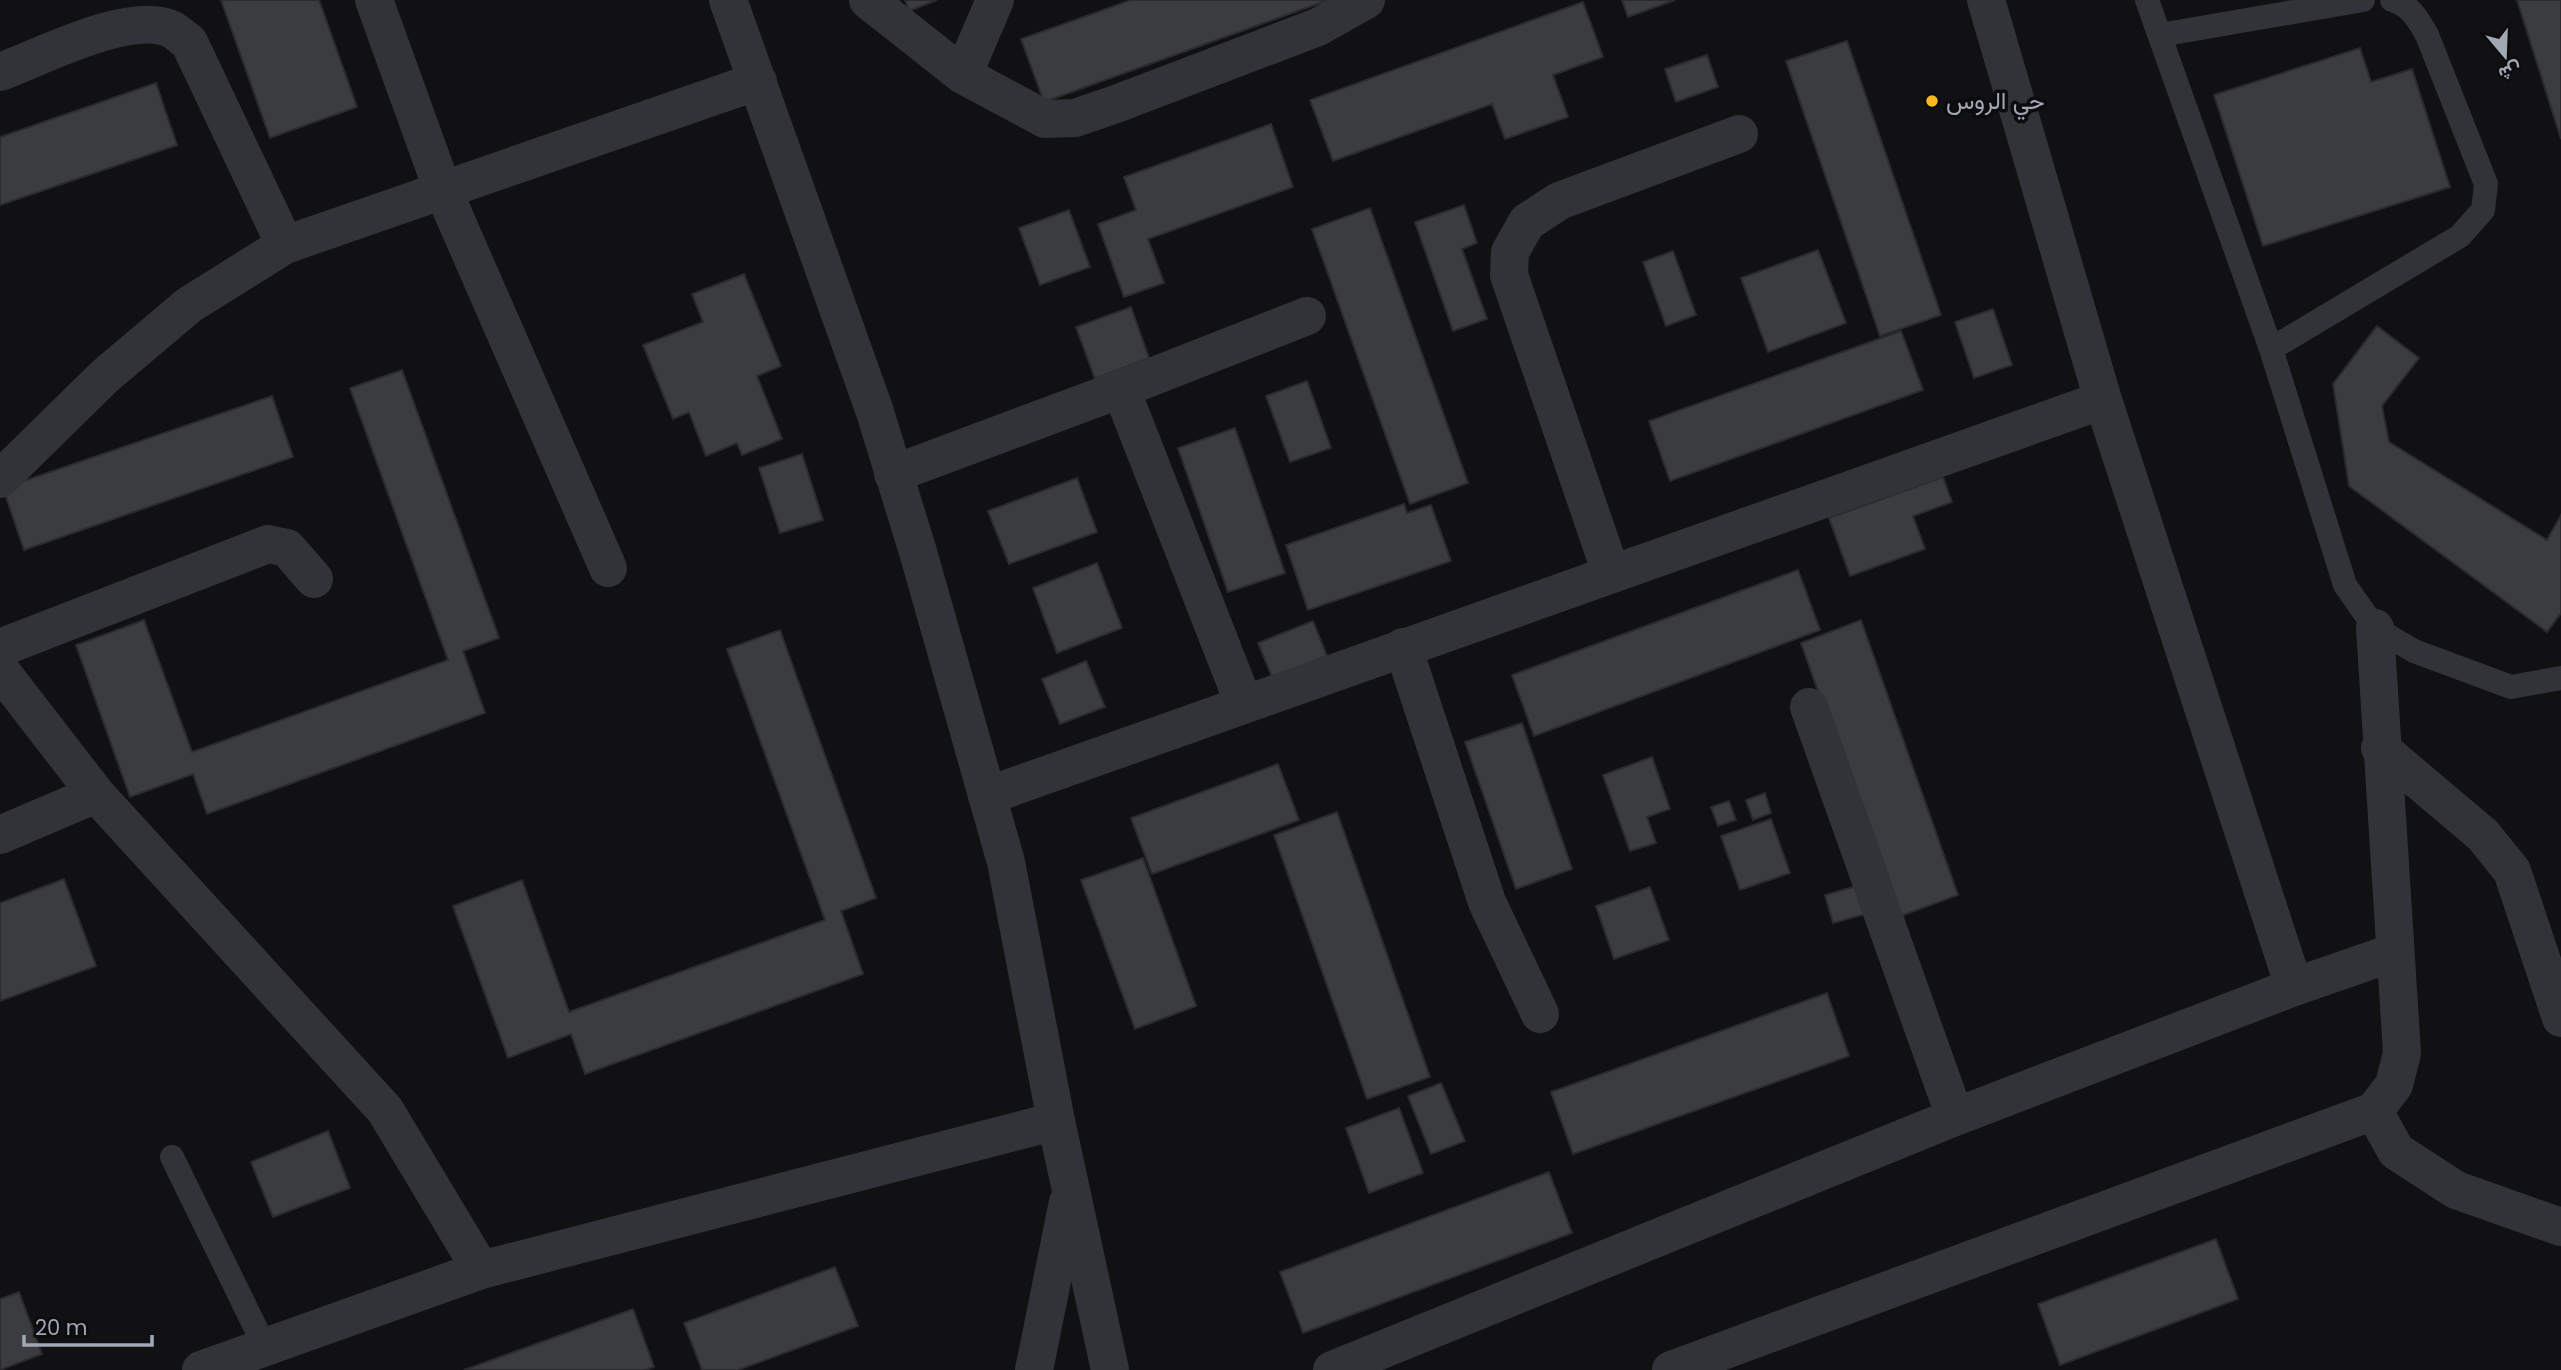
<svg xmlns="http://www.w3.org/2000/svg" width="2561" height="1370" viewBox="0 0 2561 1370" font-family="Poppins,Vazirmatn,sans-serif">
  <style>
    .building { fill: #3b3c40; stroke: #2b2b2f; stroke-width: 2 }
    .lines { fill: none; stroke-linecap: round; stroke-linejoin: round }
    .service { stroke: #323338; stroke-width: 24 }
    .minor { stroke: #323338; stroke-width: 38 }
    .tertiary { stroke: #323338; stroke-width: 38 }
    .poi-dot { fill: #fcb821; stroke: #0c0c0e; stroke-width: 2.5 }
    .labels { text-anchor: middle; stroke-width: 7; stroke-linejoin: round; paint-order: stroke }
    .poi-label { font-size: 24px; fill: #a2a7b4; stroke: #0c0c0e; text-anchor: start }
  </style>
  <rect width="100%" height="100%" fill="#111113"/>
  <!-- building -->
  <path class="building" d="M221,0H319L357,107L270,138Z
    M905,0H937L909,11Z
    M1131,0H1328L1044,102L1021,39Z
    M1622,0H1675L1628,17Z
    M2517,0H2561V139Z
    M1583,2L1603,57L1553,75L1568,117L1505,139L1492,104L1333,161L1310,100Z
    M1847,41L1941,315L1880,336L1786,61Z
    M2360,48L2371,82L2412,69L2450,187L2263,246L2214,95Z
    M1707,55L1718,87L1676,102L1665,69Z
    M156,83L177,145L0,205V137Z
    M1271,124L1293,187L1148,239L1164,283L1124,297L1098,224L1136,210L1124,177Z
    M1464,205L1477,243L1462,249L1487,319L1453,331L1415,222Z
    M1370,208L1468,483L1410,504L1312,229Z
    M1069,210L1090,267L1040,285L1019,228Z
    M1818,250L1846,323L1768,352L1741,278Z
    M1673,251L1696,315L1666,326L1643,262Z
    M744,274L781,366L757,376L782,439L742,455L737,443L706,456L689,412L673,419L643,345L703,322L692,294Z
    M1131,307L1149,358L1095,379L1076,327Z
    M1993,309L2012,365L1974,378L1955,322Z
    M2377,326L2419,358L2382,406L2389,442L2547,540L2561,515V613L2547,632L2349,486L2333,384Z
    M1901,331L1923,390L1670,481L1649,421Z
    M402,370L499,638L463,651L485,713L207,814L193,774L130,797L76,645L144,620L192,752L448,660L350,388Z
    M1307,381L1331,448L1290,462L1266,396Z
    M272,396L293,457L24,550L3,488Z
    M1235,428L1285,573L1228,592L1178,448Z
    M802,454L823,520L780,533L759,468Z
    M1943,477L1952,502L1913,516L1925,549L1850,576L1829,518Z
    M1077,478L1097,532L1009,564L988,511Z
    M1404,504L1407,513L1431,505L1451,561L1308,610L1286,545Z
    M1097,563L1122,628L1057,653L1033,588Z
    M1798,570L1820,630L1534,736L1512,675Z
    M1861,620L1958,895L1898,917L1801,643Z
    M1313,621L1327,656L1272,677L1258,643Z
    M780,630L876,898L841,911L863,974L585,1074L571,1034L508,1058L453,906L522,880L569,1012L825,920L727,649Z
    M1086,661L1105,707L1060,724L1042,679Z
    M1522,723L1572,869L1516,889L1465,742Z
    M1652,757L1670,809L1647,817L1656,843L1630,851L1603,775Z
    M1278,764L1299,820L1152,874L1131,818Z
    M1765,793L1771,813L1753,820L1746,800Z
    M1729,801L1736,820L1718,826L1711,807Z
    M1337,812L1430,1077L1367,1099L1274,835Z
    M1771,819L1790,873L1740,890L1721,836Z
    M1143,858L1196,1006L1135,1029L1081,880Z
    M64,879L96,966L0,1001V903Z
    M1857,886L1865,914L1833,923L1825,895Z
    M1650,887L1669,940L1614,959L1596,906Z
    M1827,993L1849,1056L1573,1154L1551,1092Z
    M1441,1083L1465,1141L1431,1154L1408,1096Z
    M1399,1108L1423,1173L1369,1193L1346,1128Z
    M328,1131L350,1188L273,1217L251,1162Z
    M1549,1172L1572,1233L1303,1333L1280,1272Z
    M2216,1239L2238,1299L2060,1365L2038,1304Z
    M835,1267L858,1326L738,1370H702L684,1323Z
    M19,1292L42,1354L0,1370V1299Z
    M633,1309L654,1367L645,1370H464Z"/>
  <g class="lines">
    <!-- service -->
    <path class="service" d="M2147,0L2271,349L2345,585L2375,628L2414,651L2511,687L2561,678
      M2160,35L2363,0
      M2271,349L2460,236L2483,210L2486,184L2427,35C2418,19 2410,5 2392,0
      M172,1157L265,1347"/>
    <!-- minor -->
    <path class="minor" d="M374,0L442,188L608,568
      M868,0L963,75L1045,119L1075,118L1116,104L1318,27L1366,0
      M1986,0L2103,400L2294,987
      M0,72C41,57 130,10 171,29C177,32 183,38 189,42L285,245
      M963,75L995,0
      M1121,389L1307,316
      M893,474L1121,389L1244,704
      M0,479L105,376L189,305L285,245L758,81
      M1611,573L1509,275L1510,252L1527,222L1559,201L1739,134
      M1403,647L1487,902L1540,1014
      M0,648L268,544L287,548L314,579
      M0,670L96,794L385,1110L481,1270
      M1809,707L1955,1117L2294,987L2395,952
      M2380,748L2483,835L2512,871L2561,1018
      M987,796L2103,400
      M0,835L96,794
      M2374,1111L2396,1151L2456,1190L2561,1227
      M201,1370L481,1270L1056,1121
      M1332,1370L1955,1117
      M1671,1370L2374,1111L2394,1085L2402,1053L2375,628"/>
    <!-- tertiary -->
    <path class="tertiary" d="M728,0L875,412L918,552L1006,862L1056,1121L1110,1370
      M1034,1370L1068,1202"/>
  </g>
  <!-- markers -->
  <circle class="poi-dot" cx="1932" cy="101" r="7"/>
  <g class="labels">
    <!-- poi labels -->
    <g class="poi-label">
      <text x="1946" y="109">حي الروس</text>
    </g>
  </g>
  <!-- north arrow -->
  <g transform="translate(2505 56) rotate(161)" stroke="#0c0c0e" stroke-width="5" paint-order="stroke">
  <path d="M0-5L12 26L0 18L-12 26Z" fill="#a2a7b4"/>
  <text y="-10" font-size="19" font-weight="bold" text-anchor="middle" fill="#a2a7b4">ش</text>
  </g>
  <!-- scale -->
  <path d="M24 1335v10h128v-10" fill="none" stroke="#a2a7b4" stroke-width="3.5"/>
  <text x="35" y="1335" font-size="21" fill="#a2a7b4" stroke="#0c0c0e" stroke-width="5" paint-order="stroke">20 m</text>
</svg>
